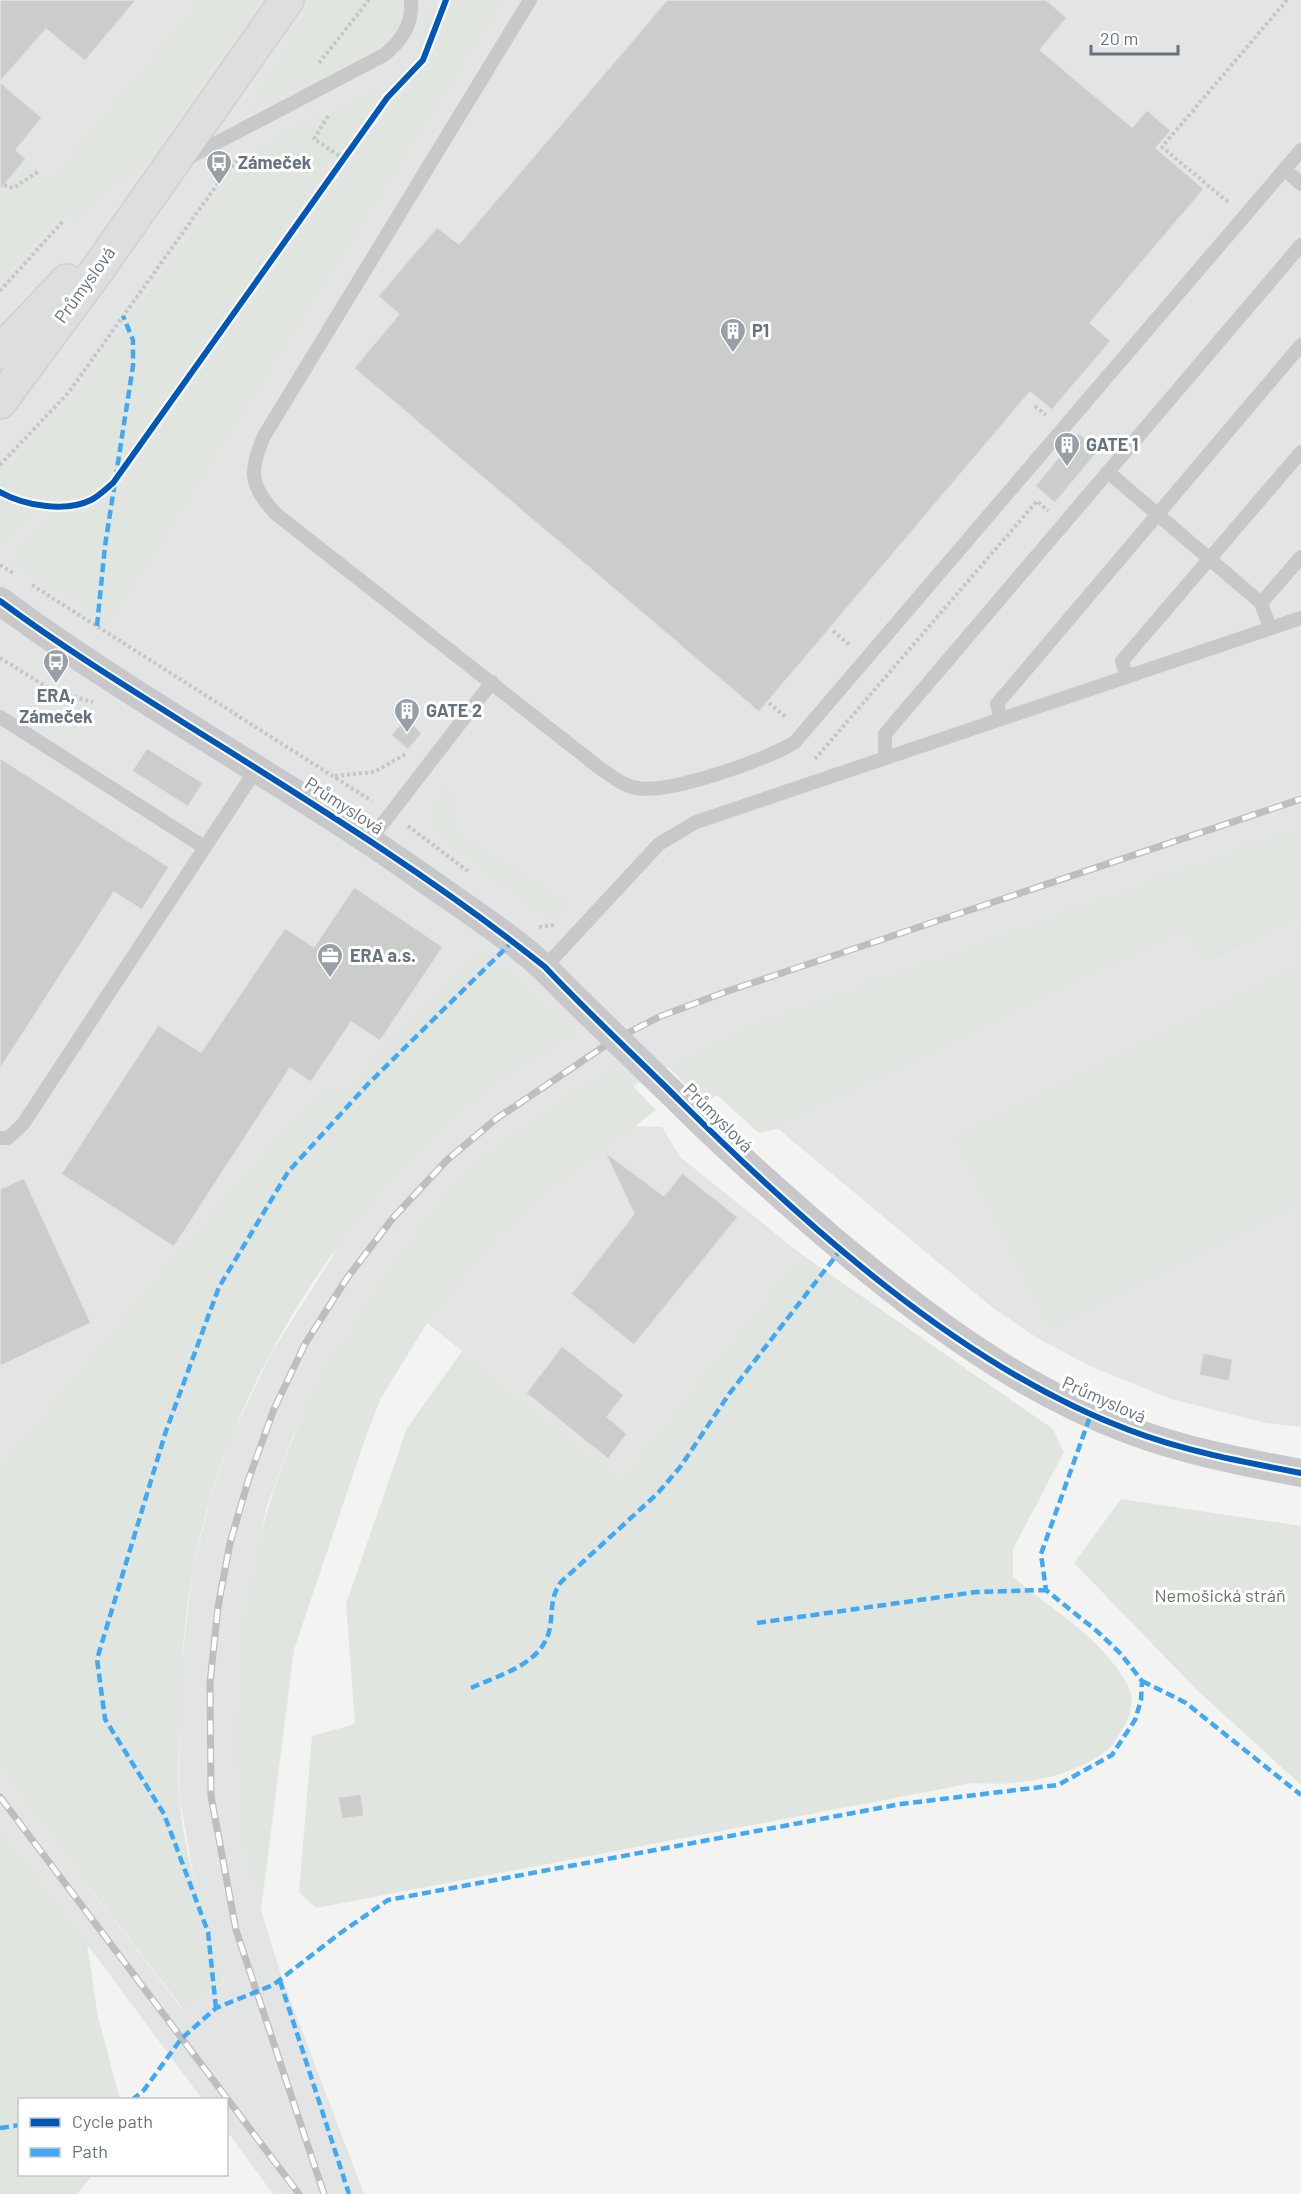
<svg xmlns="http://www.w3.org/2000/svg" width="1301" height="2194" viewBox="0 0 1301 2194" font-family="Barlow,sans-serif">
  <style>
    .built { fill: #e3e5e5 }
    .green { fill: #e1e5e0 }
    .building { fill: #cbcccc; stroke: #e2e2e2; stroke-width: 1.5 }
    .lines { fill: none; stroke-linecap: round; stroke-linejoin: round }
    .secondary-casing { stroke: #d0d1d1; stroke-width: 36 }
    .path { stroke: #c5c6c7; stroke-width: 4; stroke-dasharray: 3 3; stroke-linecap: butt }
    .lane { stroke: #c8c8ca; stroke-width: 14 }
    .street { stroke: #c8c8ca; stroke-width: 28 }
    .secondary { stroke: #dddede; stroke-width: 33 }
    .rail-casing { stroke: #bdbebf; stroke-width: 7 }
    .rail { stroke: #fff; stroke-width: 4.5; stroke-dasharray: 14; stroke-linecap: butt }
    .street-bridge { stroke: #c8c8ca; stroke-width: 28 }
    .quiet { stroke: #3fa9f5; stroke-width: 4.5; stroke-dasharray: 9 4.5; stroke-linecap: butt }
    .cycleway-casing { stroke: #fff; stroke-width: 10 }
    .cycleway { stroke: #0057b8; stroke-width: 6 }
    .labels { text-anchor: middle; stroke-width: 6; stroke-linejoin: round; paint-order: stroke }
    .poi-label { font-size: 18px; font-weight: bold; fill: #66737f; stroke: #fff; text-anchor: start }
    .street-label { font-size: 18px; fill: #66737f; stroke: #fff }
    .park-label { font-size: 18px; fill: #687765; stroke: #fff }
  </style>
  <rect width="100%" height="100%" fill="#f3f3f2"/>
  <!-- built -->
  <path class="built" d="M0,0H1301V825L740,1028L613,1097L637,1126L662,1127L680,1157L801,1254L621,1477L379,1285L349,1329L293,1436L267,1506L251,1580L261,1910L281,1975L364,2194H273L227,2131L226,2100L202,2099L0,1827V1766L27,1806L183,2010L224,1983L195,1884L179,1795L180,1679L193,1568L210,1500L232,1435L272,1352L336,1251L10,1456L0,1465Z
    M1301,921V1427L1266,1423L1171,1399L1092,1367L1039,1339L993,1308L778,1129L1187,931L1203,966Z"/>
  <!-- green -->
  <path class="green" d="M200,0H261L156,152L73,222L62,213L0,283V190L26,159L50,181Z
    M317,0H399C401,14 401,28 392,40C374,64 308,83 279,95C269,100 260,106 250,112L249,109L290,40Z
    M432,0H438L430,34L423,52L412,67L383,96L107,482C82,508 29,503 1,484L0,475L73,397L241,165C257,148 275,136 296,126C340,104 383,101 412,56C424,38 424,19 432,0Z
    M452,0H504L111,622L9,561L54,512C81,513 99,510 118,489L394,103L424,73L436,56Z
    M0,498L16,508L37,510L0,550Z
    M446,784L452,789L453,829L573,906C564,915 549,919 538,914L431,829L434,807Z
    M1301,825V921L1202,966L1187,931L778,1129L759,1133L717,1095L705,1103L668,1067L740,1028Z
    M478,951L519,981L577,1032C535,1060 488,1086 450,1120C341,1220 253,1357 210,1499C188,1572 180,1652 180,1728C179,1750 177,1773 179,1795C184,1858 206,1921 224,1982L184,2010L27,1806L0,1766V1465L10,1456L179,1250L313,1099L326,1091L341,1094Z
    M1301,965V1205L1050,1330L954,1136Z
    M614,1067L656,1110L534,1203L499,1235L427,1323L380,1400L365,1439L294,1650L261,1910C255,1886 248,1862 244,1838C236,1798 237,1755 237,1715C241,1547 290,1405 389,1270C411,1240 433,1208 459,1181C504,1136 560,1101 614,1067Z
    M801,1254L1053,1429L1064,1452L1013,1549V1577C1052,1610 1104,1639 1128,1686C1135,1700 1131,1716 1123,1728C1118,1735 1114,1745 1107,1750C1070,1779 1018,1786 973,1783L316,1908L299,1892L312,1736L355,1724L346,1604L407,1428L462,1351L621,1477Z
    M1121,1499L1301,1526V1785L1197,1690L1074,1563Z
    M0,1827L87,1943L98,2017L120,2099L20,2100V2174L93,2175L77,2194H0Z"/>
  <!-- building -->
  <path class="building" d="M0,0H136L85,61L46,29L0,82L42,118L16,150L26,159L0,190Z
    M667,0H1046L1067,18L1040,50L1132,127L1147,110L1171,131L1156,148L1204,189L1090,323L1111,341L1052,410L1030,392L759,712L354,368L399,314L378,296L437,227L459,244Z
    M1079,433L1099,450L1055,503L1035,486Z
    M406,718L422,733L408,750L391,735Z
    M147,748L203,783L188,807L132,771Z
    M0,758L169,867L142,910L114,892L0,1069Z
    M354,887L443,947L380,1041L351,1022L311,1082L290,1068L174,1247L61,1174L158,1025L201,1052L285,928L314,947Z
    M605,1152L664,1196L682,1173L738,1217L634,1345L571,1294L634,1214Z
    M24,1178L91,1323L0,1366V1189Z
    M562,1346L624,1395L607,1417L627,1434L608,1459L526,1393Z
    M1203,1353L1233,1359L1229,1381L1199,1375Z
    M361,1794L364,1816L342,1819L338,1797Z"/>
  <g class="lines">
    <defs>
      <path id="secondary" d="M0,352L67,281
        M0,402L100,266L287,0"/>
    </defs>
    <!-- secondary casing -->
    <use href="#secondary" class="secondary-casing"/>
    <!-- path -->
    <path class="path" d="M319,63L369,0
      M328,116L314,139L344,159
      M4,185L13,188L39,171
      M1228,202L1162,147L1287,0
      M0,291L64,220
      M1035,406L1046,415
      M0,465L69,392L224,175L241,156
      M0,565L13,573
      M32,585L372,801
      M833,631L851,646
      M0,658L55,692L93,702
      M769,703L787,718
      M815,759L1037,501L1048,511
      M335,776L374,772L406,754
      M408,826L469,872
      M539,927L555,925"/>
    <!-- lane -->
    <path class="lane" d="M530,0L264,436C249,473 249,484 276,514L601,769C612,776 623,786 637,788C669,794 767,760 795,742L1301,150
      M184,160L384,55C402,41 413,24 411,0
      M1284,169L1301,184
      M1108,472L1261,603
      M1270,628L1261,603L1301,557
      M1127,677L1122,661L1301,452
      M0,717L204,847
      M1001,719L997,704L1301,345
      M885,758V734L1301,245
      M370,840L492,682
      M545,967L659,844L696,822L1301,618
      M0,1138H8L23,1124L257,768"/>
    <!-- street -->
    <path class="street" d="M0,601C136,702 288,782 426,880C474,914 525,945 565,989
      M681,1102C729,1150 778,1193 829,1237C920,1314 1017,1388 1129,1430C1184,1451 1243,1462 1301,1473"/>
    <!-- secondary -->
    <use href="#secondary" class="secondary"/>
    <defs>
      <path id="rail" d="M0,1797L299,2194
        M324,2194L236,1930L211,1796L210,1683L218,1607L230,1543L249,1478L274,1409L305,1344L347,1278L393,1218L447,1160L496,1119L612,1041L661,1016L728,991L1301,799"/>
    </defs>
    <!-- rail casing -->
    <use href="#rail" class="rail-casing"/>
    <!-- rail -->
    <use href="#rail" class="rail"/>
    <!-- street-bridge -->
    <path class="street-bridge" d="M565,989L681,1102"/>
    <!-- quiet -->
    <path class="quiet" d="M97,626L105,546L133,366V340L123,316
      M757,1623L976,1592L1046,1590
      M1142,1681L1186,1703L1301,1795
      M471,1688C501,1674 544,1664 550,1627C553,1610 550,1597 561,1582L657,1494L681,1466L729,1394L842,1248
      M280,1981L349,2194
      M216,2008L208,1932L164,1814L105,1719L97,1659L166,1431L219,1287L288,1172L368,1084L513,941
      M132,2100L144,2090L181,2039L216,2008L273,1985L339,1934L388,1900L901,1804L1058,1785L1112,1755L1135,1720L1141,1700L1142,1681L1121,1654L1098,1632L1046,1590L1041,1554L1091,1414
      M0,2128L20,2125"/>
    <defs>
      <path id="cycleway" d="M0,492C23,505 65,513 91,500C99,496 106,489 113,483L387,98L423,60L446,0
        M0,601C66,650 138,694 208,738C323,810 439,882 545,967C589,1014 636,1057 681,1102C806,1226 963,1368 1129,1430C1184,1451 1243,1462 1301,1473"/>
    </defs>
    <!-- cycleway casing -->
    <use href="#cycleway" class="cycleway-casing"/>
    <!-- cycleway -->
    <use href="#cycleway" class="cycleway"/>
  </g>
  <!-- icons -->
  <defs>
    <symbol id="bus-pin" viewBox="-11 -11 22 30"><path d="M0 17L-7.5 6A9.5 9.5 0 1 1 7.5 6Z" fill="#97a0a7" stroke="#fff"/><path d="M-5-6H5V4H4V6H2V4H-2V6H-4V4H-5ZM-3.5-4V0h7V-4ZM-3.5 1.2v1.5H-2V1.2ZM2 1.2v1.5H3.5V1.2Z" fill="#fff"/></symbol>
    <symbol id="building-pin" viewBox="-11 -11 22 30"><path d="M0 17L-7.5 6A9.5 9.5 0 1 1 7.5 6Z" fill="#97a0a7" stroke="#fff"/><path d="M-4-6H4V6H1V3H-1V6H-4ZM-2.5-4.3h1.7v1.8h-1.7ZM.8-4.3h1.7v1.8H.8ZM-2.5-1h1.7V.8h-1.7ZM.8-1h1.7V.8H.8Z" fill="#fff"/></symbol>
    <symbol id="office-pin" viewBox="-11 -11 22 30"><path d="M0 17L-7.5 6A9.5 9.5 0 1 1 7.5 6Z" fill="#97a0a7" stroke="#fff"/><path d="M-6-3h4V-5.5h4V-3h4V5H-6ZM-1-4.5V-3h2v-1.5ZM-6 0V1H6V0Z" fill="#fff"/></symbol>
  </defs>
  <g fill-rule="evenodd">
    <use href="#bus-pin" x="204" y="148" width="30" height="40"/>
    <use href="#building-pin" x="718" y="316" width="30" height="40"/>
    <use href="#building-pin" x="1052" y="430" width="30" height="40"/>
    <use href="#bus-pin" x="41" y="647" width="30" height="40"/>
    <use href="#building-pin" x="392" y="696" width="30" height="40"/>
    <use href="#office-pin" x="315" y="941" width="30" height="40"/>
  </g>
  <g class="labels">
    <!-- poi labels -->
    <g class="poi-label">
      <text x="238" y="169">Zámeček</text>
      <text x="752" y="337">P1</text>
      <text x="1086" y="451">GATE 1</text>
      <text x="56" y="702" text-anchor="middle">ERA,<tspan x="56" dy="21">Zámeček</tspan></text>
      <text x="426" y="717">GATE 2</text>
      <text x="350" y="962">ERA a.s.</text>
    </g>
    <!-- street labels -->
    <g class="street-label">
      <text transform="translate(85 285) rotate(-54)" y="6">Průmyslová</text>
      <text transform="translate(344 806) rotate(33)" y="6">Průmyslová</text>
      <text transform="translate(718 1118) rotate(45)" y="6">Průmyslová</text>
      <text transform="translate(1104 1400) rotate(24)" y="6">Průmyslová</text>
    </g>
    <!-- park labels -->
    <g class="park-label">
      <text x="1220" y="1602">Nemošická stráň</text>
    </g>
  </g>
  <!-- legend -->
  <rect x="18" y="2098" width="210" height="78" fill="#ffffff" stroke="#c2c7cc" stroke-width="1.5"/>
  <rect x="30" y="2118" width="30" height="9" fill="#0057b8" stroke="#c2c7cc" stroke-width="1.5"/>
  <text x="72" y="2128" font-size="18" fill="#66737f">Cycle path</text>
  <rect x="30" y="2148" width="30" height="9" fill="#3fa9f5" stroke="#c2c7cc" stroke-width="1.5"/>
  <text x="72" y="2158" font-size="18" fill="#66737f">Path</text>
  <!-- scale -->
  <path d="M1091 45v9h87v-9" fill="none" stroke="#66737f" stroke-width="3"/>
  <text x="1100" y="45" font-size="18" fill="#66737f" stroke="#ffffff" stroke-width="4.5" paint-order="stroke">20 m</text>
</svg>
